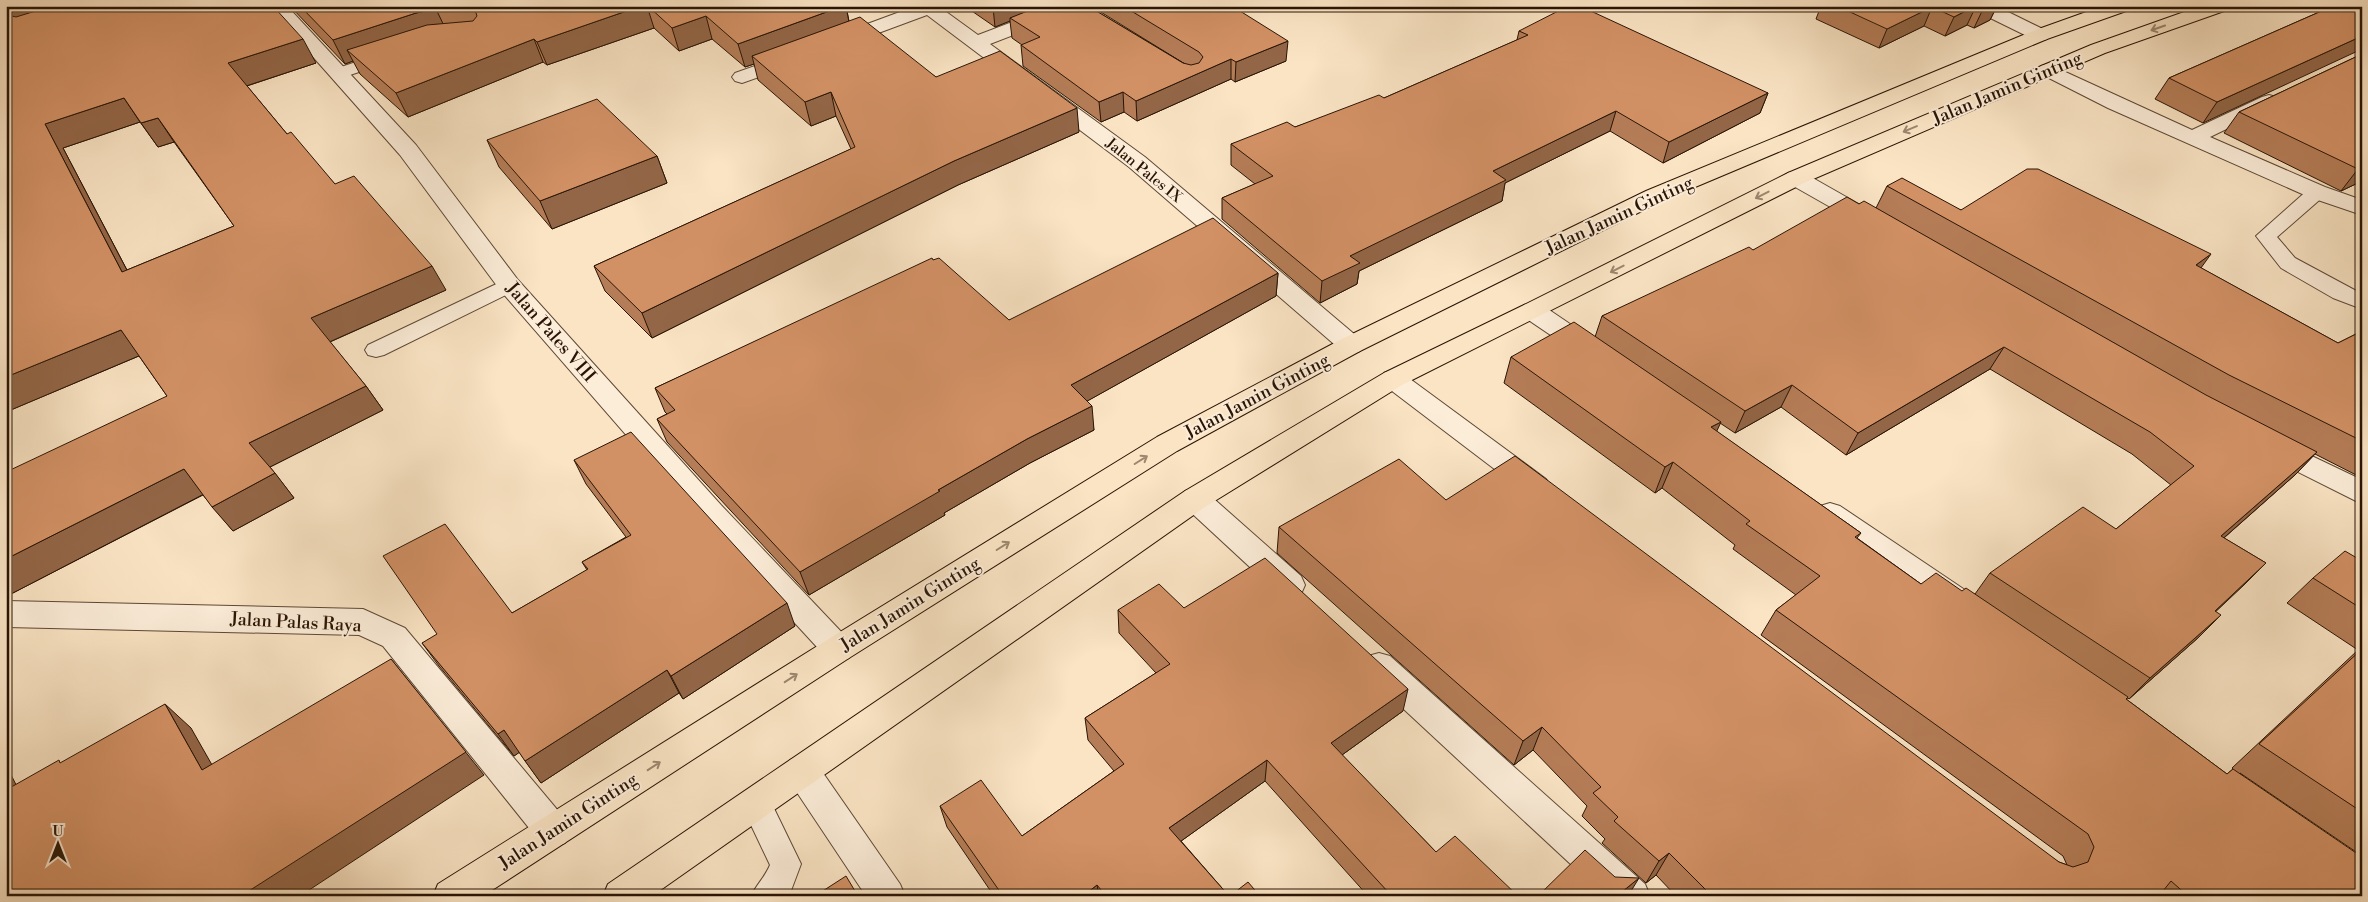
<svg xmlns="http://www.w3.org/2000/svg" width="2368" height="902" viewBox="0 0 2368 902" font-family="'Libre Bodoni',serif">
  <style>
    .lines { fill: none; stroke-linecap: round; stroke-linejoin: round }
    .lane-casing { stroke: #5d4835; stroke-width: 2 }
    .street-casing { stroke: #5d4835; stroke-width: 2 }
    .highway-casing { stroke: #291405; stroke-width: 2 }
    .lane { fill: #fcedd9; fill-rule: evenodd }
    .street { fill: #fcedd9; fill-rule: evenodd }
    .highway { fill: #fae4c4; fill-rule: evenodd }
    .wall { fill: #b57d57; stroke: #291405; fill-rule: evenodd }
    .shaded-wall { fill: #936647; stroke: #291405 }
    .building { fill: #d29165; stroke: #291405; fill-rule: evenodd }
    .oneway { stroke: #9c866e }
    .labels { text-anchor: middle; stroke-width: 4; stroke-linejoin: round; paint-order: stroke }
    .far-street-label { font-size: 15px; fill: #291405; stroke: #fcedd9 }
    .street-label { font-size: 18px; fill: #291405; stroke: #fcedd9 }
  </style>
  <rect width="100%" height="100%" fill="#fae4c4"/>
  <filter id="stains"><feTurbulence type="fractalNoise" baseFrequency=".004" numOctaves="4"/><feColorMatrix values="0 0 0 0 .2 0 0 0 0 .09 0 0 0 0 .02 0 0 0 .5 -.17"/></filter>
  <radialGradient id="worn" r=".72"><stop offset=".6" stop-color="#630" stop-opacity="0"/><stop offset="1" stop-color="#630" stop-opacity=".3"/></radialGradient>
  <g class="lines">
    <defs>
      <path id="lane" d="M386,52L392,53L394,57L392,61L341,78L335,77L332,73L335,69Z
        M2317,186L2324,188L2327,192L2324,196L2277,237L2295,258L2362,294V309L2333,298L2281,268L2256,236L2310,188Z
        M509,278L516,280L519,285L516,290L384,355L376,357L368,355L365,350L368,345Z
        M756,790L767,794L801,864L789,896H751C757,884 765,877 770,865L741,804L745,794Z"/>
      <path id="street" d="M268,6H287L416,145L518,280L721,505L849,640L854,649L849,658L838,662L827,658L701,521L500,290L400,155Z
        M916,6H938L978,35L1054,6H1081L1079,10L990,44L1145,157L1360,339L1364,345L1360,351L1351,354L1342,351L1129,167L927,15L846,45L839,47L832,45L829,41L832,37Z
        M1972,6H1996L2047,31L2050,35L2047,39L2040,41L2033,39L1974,10Z
        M792,53L799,55L802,59L799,63L742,83L735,81L732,77L735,73Z
        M2048,64L2192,130L2262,97L2269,95L2276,97L2279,101L2276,105L2210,137L2325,187L2362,200V215L2309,197L2108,108L2041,74L2038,70L2041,66Z
        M1796,171L1804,173L1878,215L1881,220L1878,225L1870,227L1862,225L1788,183L1785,178L1788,173Z
        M1533,303L1542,305L1601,345L1605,351L1601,357L1592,360L1583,357L1524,317L1521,311L1524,305Z
        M1393,370L1402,373L1546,479L1550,486L1546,493L1536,497L1526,493L1384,385L1380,379L1384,373Z
        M2274,438L2362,480V504L2264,455L2260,448L2264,441Z
        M1195,488L1205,491L1301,576L1305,585L1301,594L1290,597L1279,594L1185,507L1181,499L1185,491Z
        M1830,503L1840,506L1968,592L1972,601L1968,610L1957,613L1946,610L1820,522L1816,514L1820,506Z
        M6,601L363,609L405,628L565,819L571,831L565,843L553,847L541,843L383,646L359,635L6,627Z
        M1379,653L1390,656L1645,884L1650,896H1605L1368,676L1363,666L1368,656Z
        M802,756L814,760L900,884L905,896H866L790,782L785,771L790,760Z"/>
      <path id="highway" d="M2103,6H2131L2129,10L2047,39L1662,201L1360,351L1177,451L849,658L483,896H433L438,884L827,640L1157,437L1342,339L1646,191L2033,31Z
        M2201,6H2229L2227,10L2105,53L1804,183L1402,385L1205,507L652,896H603L608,884L1185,491L1384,373L1524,305L1788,173L2091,45Z"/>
    </defs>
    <!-- lane casing -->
    <use href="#lane" class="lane-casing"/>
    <!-- street casing -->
    <use href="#street" class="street-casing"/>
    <!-- highway casing -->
    <use href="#highway" class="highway-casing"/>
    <!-- lane -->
    <use href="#lane" class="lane"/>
    <!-- street -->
    <use href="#street" class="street"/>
    <!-- highway -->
    <use href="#highway" class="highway"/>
  </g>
  <!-- wall -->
  <path class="wall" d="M6,6L316,63L247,86L287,134L335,184L446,290L330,342L366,386L383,410L270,467L294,498L233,531L203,495L9,595L167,396L139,356L6,412ZM140,122L158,147L174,142L234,226L127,270L63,148Z
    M290,6H846L849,21L936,77L1079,132L958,185L652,338L605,291L594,266L851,149L836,116L811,126L758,80L754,64L745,67L712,39L679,51L654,28L547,65L543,62L408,117L360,74L353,61L345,64Z
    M966,6H1088L1185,64L1091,6H1232L1286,61L1235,82L1231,79L1137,121L1124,112L1101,122L1023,66L1021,45H1022L1012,38L1010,21L995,27L966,7Z
    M1821,6H1997L1990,20L1974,28L1967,25L1945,36L1924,26L1879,48L1816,19Z
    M2000,6H2019L2010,11Z
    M2333,6L2203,123L2155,99L2169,78Z
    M1519,31L1768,93L1760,113L1663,163L1610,131L1505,183L1502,201L1359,271L1357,284L1320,303L1222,219V198L1255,184L1231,165V144L1295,127L1384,98L1517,40Z
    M2362,54V181L2341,191L2224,133L2239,112Z
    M487,140L657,156L667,183L552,229L499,167Z
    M1887,186L1961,210L2201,268L2338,343L2362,331V478L2315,454L2296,474L2224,538L2266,563L2215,612L2199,637L2129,699L2128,698L2126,699L2227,774L2233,769L2232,768L2358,650L2287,603L2313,578L2362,561V856L2240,773L2362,896H1676L1656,875L1646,883L1602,843L1605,839L1582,816L1587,806L1533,750L1514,765L1277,553L1279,527L1446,500L2059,862L2067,865L2063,856L1761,635L1776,610L1796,595L1733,549L1735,545L1662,488L1655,493L1504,383L1511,357L1595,337L1602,316L1859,204L1876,208ZM1990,369L2132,454L2171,485L2116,529L1990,573L1975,594L1921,584L1857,538L1861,533L1716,431L1720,423L1735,433L1781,407L1846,455Z
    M933,260L1009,320L1278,273L1276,296L1087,401L1094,430L1030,463L944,513L945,515L809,595L667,442L657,419L667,414L665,412L655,388Z
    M574,460L795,626L683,699L679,693L541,783L519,752L514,756L439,666L422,643L512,613L587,570L582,562L626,537L586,484Z
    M1184,608L1403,711L1342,755L1436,852L1518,896H1368L1265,781L1181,841L1229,896H994L947,827L940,806L1022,836L1114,771L1088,740L1085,718L1156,673L1119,633L1118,610Z"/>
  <!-- shaded-wall -->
  <path class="shaded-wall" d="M6,6H90L20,32L6,13Z
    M641,6H647L654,28L547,65L537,42Z
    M843,6H846L850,28L752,56L754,64L745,67L738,44Z
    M994,6H1048L1010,18V21L995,27L993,7Z
    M1976,6L1967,25L1945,36L1954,17Z
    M1989,6H1997L1990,20L1974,28L1983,9Z
    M2012,6H2019L2010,11Z
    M1932,7L1924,26L1879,48L1887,29Z
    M436,9L447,32L347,50L353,61L345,64L333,40L416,13Z
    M706,16L712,39L679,51L672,28Z
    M2362,36V49L2203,123L2217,102Z
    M303,39L316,63L243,87L228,63Z
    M534,39L543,62L408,117L396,93Z
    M1288,41L1286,61L1235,82L1236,62Z
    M1231,59V79L1137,121L1136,101Z
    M831,92L836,116L811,126L805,102Z
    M1123,92L1124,112L1101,122L1099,102Z
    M1768,93L1760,113L1663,163L1669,142Z
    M124,98L140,122L63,148L141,297L122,272L45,124Z
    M1077,108L1079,132L958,185L652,338L642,313L954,161Z
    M1616,111L1610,131L1505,183L1502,201L1359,271L1357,284L1320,303L1322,281L1350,256L1493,171Z
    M158,118L174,142L158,147L141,123Z
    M657,156L667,183L552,229L540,201Z
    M2362,168V181L2341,191L2358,169Z
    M2211,254L2193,279L2196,265Z
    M432,266L446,290L327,343L311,318Z
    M1278,273L1276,296L1073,409L1071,385Z
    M121,330L141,355L6,412V377Z
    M2004,347L1990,369L1846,455L1858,433Z
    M1792,385L1781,407L1735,433L1745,411Z
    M366,386L383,410L268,468L249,443Z
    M1092,406L1094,430L1030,463L944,513L945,515L809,595L800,572L938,490L1027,439Z
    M1721,422L1709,448L1711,427Z
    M2317,452L2296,474L2201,558L2221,536Z
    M1673,462L1662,488L1655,493L1665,467Z
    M184,469L204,494L9,595L6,592V559Z
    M275,473L294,498L233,531L212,507Z
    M2266,563L2244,585L2193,633L2215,611Z
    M787,603L795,626L683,699L671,676Z
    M2221,615L2199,637L2129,699L2150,678Z
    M391,659L484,775L300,896H241Z
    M667,670L679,693L541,783L525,761Z
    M1408,689L1403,711L1328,765L1331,743Z
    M165,704L191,728L228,793L202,770Z
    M1542,727L1533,750L1514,765L1523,741Z
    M504,730L520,752L514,756L498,734Z
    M1267,760L1265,781L1170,849L1169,828Z
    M6,765L32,816L6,798Z
    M1669,853L1656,875L1646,883L1659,861Z
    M1639,878L1628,896H1617Z
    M1097,885L1099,896H1083Z"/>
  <!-- building -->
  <path class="building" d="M52,6H273L303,39L228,63L287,134L291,132L335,184L354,176L432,266L311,318L366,386L249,443L275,473L212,507L184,469L6,559V472L167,396L121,330L6,377V13L8,15L16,17ZM124,98L141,123L158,118L234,226L122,272L45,124Z
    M300,6H641L537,42L534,39L396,93L347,50L427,25L473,21L477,16L475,10L467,8L436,9L416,13L333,40Z
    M648,6H843L738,44L706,16L672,28Z
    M1040,6H1088L1183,63L1191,65L1199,63L1203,57L1199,52L1123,6H1232L1288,41L1236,62L1231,59L1136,101L1123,92L1099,102L1021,45L1040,37L1010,18Z
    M1568,6H1580L1768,93L1669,142L1616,111L1493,171L1506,180L1350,256L1360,263L1322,281L1222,198L1273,176L1231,144L1287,122L1295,127L1379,95L1384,98L1528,35L1519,31Z
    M1837,6H1975L1954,17L1932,7L1887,29Z
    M1976,6H1989L1983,9Z
    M2333,6H2362V36L2217,102L2169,78Z
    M860,17L936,77L1000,51L1077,108L954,161L642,313L594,266L855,147L831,92L805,102L752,56Z
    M2362,54V168L2358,169L2239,112Z
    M597,99L657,156L540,201L487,140Z
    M2027,169H2038L2211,254L2196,265L2338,343L2362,331V441L2229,375L1887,186L1902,178L1961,210Z
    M1847,197L1859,204L1864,201L2206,395L2317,452L2221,536L2266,563L2215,611L2221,615L2150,678L1990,573L2083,507L2116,529L2194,466L2150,432L2004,347L1858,433L1792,385L1745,411L1602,316L1749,247L1753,250Z
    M1213,218L1278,273L1071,385L1092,406L1027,439L938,490L940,491L800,572L657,419L675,410L655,388L932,258L933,260L939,258L1009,320Z
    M1574,322L1721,422L1711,427L1861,533L1855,537L1921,584L1936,573L1962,591L1966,588L2128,697L2126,699L2227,774L2233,769L2362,857V896H2188L2171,881L2159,896H1712L1669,853L1659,861L1614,821L1618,817L1593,793L1601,787L1542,727L1523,741L1279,527L1399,459L1446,500L1515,456L2059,862L2073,867L2088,862L2094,847L2088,834L1776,610L1820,576L1746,524L1750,521L1673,462L1665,467L1511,357Z
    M631,432L787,603L671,676L667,670L525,761L504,730L498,734L422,643L437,634L383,556L445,524L512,613L588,569L582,562L631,535L574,460Z
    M2345,551L2362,561V609L2313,578Z
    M1265,558L1408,689L1331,743L1436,852L1455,836L1518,896H1386L1389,893L1267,760L1169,828L1229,896H1106L1097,885L1083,896H1003L940,806L981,780L1022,836L1124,764L1085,718L1170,664L1118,610L1159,584L1184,608Z
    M2362,649V812L2259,744Z
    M391,659L466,752L241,896H6V790L59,760L60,763L165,704L202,770Z
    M1585,850L1615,877L1639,878L1617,896H1538Z
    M846,876L858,896H815Z
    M1248,882L1260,896H1230Z"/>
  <!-- one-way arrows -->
  <defs><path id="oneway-shaft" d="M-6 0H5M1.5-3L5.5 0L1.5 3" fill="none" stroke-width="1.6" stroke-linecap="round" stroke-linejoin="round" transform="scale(1.25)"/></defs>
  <g class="oneway">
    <use href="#oneway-shaft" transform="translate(2158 28) rotate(161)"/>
    <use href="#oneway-shaft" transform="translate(1910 129) rotate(157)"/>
    <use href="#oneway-shaft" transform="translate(1762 195) rotate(153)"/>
    <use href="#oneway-shaft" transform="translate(1617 269) rotate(153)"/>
    <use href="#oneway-shaft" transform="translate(1141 460) rotate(-32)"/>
    <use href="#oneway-shaft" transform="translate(1003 546) rotate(-32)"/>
    <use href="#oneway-shaft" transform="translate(791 678) rotate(-33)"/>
    <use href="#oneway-shaft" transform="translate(654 766) rotate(-33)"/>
  </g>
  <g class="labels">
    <!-- far-street labels -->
    <g class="far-street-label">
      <text transform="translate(1144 170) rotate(39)" y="5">Jalan Pales IX</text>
    </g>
    <!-- street labels -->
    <g class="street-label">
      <text transform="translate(2007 88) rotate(-23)" y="6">Jalan Jamin Ginting</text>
      <text transform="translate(1619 215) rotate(-25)" y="6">Jalan Jamin Ginting</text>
      <text transform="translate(551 332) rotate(49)" y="6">Jalan Pales VIII</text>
      <text transform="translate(1257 396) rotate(-28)" y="6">Jalan Jamin Ginting</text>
      <text transform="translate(910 604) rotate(-32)" y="6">Jalan Jamin Ginting</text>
      <text transform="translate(296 622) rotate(3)" y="6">Jalan Palas Raya</text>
      <text transform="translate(568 821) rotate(-33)" y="6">Jalan Jamin Ginting</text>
    </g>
  </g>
  <!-- margin -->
  <rect width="2368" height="902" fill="none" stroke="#fae4c4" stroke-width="25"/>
  <rect x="8" y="8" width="2353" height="887" fill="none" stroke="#291405" stroke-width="2.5"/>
  <rect x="12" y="12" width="2343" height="877" fill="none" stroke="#291405"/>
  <!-- north arrow -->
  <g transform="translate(58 844)" stroke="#fcedd9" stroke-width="4" paint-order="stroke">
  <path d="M0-4L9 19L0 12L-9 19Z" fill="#291405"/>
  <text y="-8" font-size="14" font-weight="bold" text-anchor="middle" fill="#291405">U</text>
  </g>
  <rect width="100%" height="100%" filter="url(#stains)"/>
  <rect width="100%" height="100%" fill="url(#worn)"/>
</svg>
